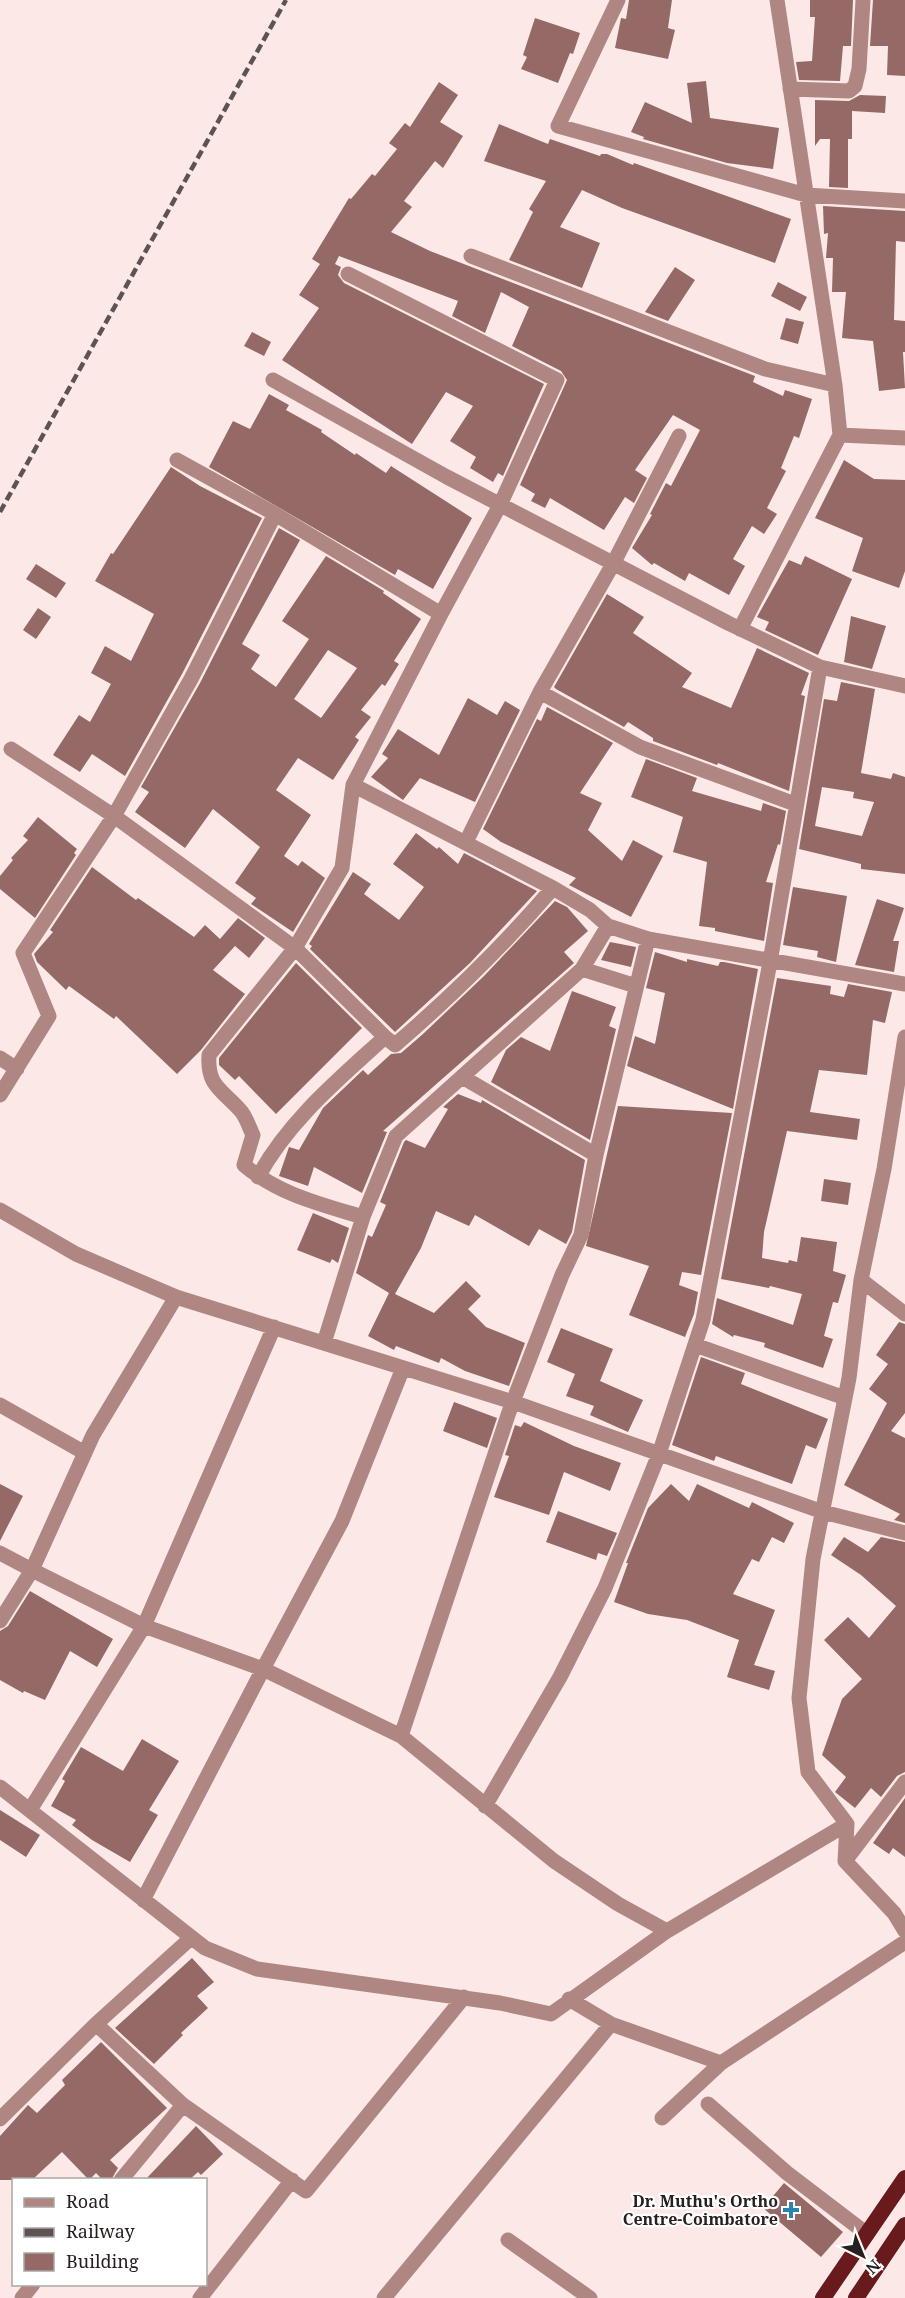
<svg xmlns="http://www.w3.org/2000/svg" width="905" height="2298" viewBox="0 0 905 2298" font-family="'Noto Serif',serif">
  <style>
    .building { fill: #946966; fill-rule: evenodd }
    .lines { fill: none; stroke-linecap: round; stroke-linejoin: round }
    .minor { stroke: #b08682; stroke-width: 15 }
    .trunk { stroke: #681a1c; stroke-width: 16 }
    .rail { stroke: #5d5352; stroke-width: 4.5; stroke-dasharray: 9 4.5; stroke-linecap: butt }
    .poi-dot { fill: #2885b1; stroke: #fff; stroke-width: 2 }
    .labels { text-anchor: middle; stroke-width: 4.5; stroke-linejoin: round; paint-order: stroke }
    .poi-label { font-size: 16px; font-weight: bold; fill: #27201f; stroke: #fff; text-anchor: end }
  </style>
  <rect width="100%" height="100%" fill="#fce9e7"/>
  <!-- building -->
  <path class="building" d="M629,0H672L668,28L675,30L668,59L615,48L621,18L626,19Z
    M810,0H853L851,46H843L840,81L799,80L796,62L812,61L815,17H810Z
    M873,0H905V76L887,75L888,46H870Z
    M535,18L580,33L573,54L570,53L558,83L521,69L527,57L523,55Z
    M706,81L710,118L779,128L773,169L727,163L643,139L644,137L631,132L645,102L692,123L687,83Z
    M439,82L458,95L440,122L463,136L443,168L435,161L404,201L412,207L391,232L430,251L755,376L753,382L783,396L785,390L812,399L799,438L794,436L781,468L786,471L767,508L777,514L764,534L752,526L733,559L745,566L729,595L689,573L685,581L654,563L652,565L632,548L652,515L650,514L666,483L671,486L700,430L673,415L635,470L647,478L634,503L625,497L604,530L550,498L545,508L531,501L535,494L520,485L567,380L561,371L512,346L529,307L501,292L485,333L452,316L458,301L339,256L335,264L341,267L338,275L344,283L544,384L503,476L498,473L493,482L470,468L476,457L450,441L473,406L446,392L412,444L282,360L319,308L299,295L320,264L312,259L349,198L351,199L372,174L375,176L397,149L389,143L405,123L410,127Z
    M860,95L886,96L885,113L852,111V139H848V188L829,187L830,139H820L815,146V100L849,101Z
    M499,124L548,144L550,139L600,156L601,154H607L633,165L634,163L791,219L775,263L622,208L582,190L560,227L600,243L582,288L509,260L533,212L529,209L546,181L484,161Z
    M823,206L905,211V242L896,241L894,320L905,321V352H903L905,388L879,391L873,341L842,338L846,292H832L833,258H826L828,233L824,234Z
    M675,267L695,280L668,321L645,312Z
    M778,282L807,297L800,311L771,296Z
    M786,318L804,322L798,344L780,339Z
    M252,332L271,342L264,356L244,346Z
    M269,394L289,405L286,410L322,430L321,432L355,455L356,453L386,473L391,466L472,518L433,589L398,569L395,575L209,467L233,421L250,429Z
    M844,460L874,479L905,480V571L899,588L852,571L863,538L815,518Z
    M171,467L200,486L262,518L182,674L125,776L92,754L80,772L53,755L79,715L90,722L111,684L91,673L105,646L131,661L154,614L95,581L111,553L113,554Z
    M279,528L300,540L242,644L260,655L251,669L276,687L309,639L282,621L326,556L384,591L383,593L421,619L394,661L399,664L385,686L382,684L361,710L371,717L355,737L359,740L333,780L298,758L276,790L311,815L284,856L298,866L302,861L325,878L293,932L251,904L256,898L235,883L260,847L213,809L185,848L135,812L149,792L141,787L200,683ZM328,650L357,668L321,718L294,699Z
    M805,556L852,579L818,655L765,630L769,622L757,617L789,560L801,565Z
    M36,564L66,583L56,598L26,579Z
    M607,594L644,617L633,633L692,673L682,687L731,708L757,648L809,673L801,695L805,696L789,791L718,763L717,765L653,741V738L628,722L624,727L556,689L554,687Z
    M38,608L51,617L36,639L23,630Z
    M851,616L886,626L872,669L844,662Z
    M841,682L875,689L861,773L891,779L893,773L905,777V874L861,869V864L799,849L824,699L837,701ZM822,787L854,792L853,798L874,802L862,836L815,826Z
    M468,698L497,715L505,701L520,710L475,802L420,778L403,800L371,777L388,758L382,754L398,729L439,755Z
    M547,707L613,743L580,793L602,803L588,830L622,861L633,840L663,856L631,917L569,885L576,878L501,842L483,829L537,719L541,721Z
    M646,759L697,778L692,791L761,811L763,803L786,811L780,845L778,844L766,882L773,883L764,941L715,931V928L699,926L707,862L673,852L683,817L631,797Z
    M38,817L77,849L74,853L76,855L35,918L0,889V876L13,860L11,858L28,840L23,836Z
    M416,833L437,849L439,847L458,864L464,853L537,891L470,963L395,1032L310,949L312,946L309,944L353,872L371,884L364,894L399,920L424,887L393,864Z
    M92,867L136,900L138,898L194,937L205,925L220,939L238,918L265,938L249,958L235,946L213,970L245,994L201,1050L177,1074L116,1016L114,1019L69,986L66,990L37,962L34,954L53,932L50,930Z
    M793,887L847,896L836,962L817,957L818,951L783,945Z
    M877,899L904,908L893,941H899L894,972L855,965Z
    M555,901L567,907L588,931L564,952L574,963L383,1131L387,1132L362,1193L314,1167L308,1186L279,1176L289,1147L299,1150L323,1108L363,1070L368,1075L391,1054L401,1053L423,1034L484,976Z
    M610,942L636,947L631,967L601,960Z
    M655,952L687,962V959L718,966L720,962H724L758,969L733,1109L627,1066L635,1036L655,1044L665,993L646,988Z
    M296,963L362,1028L276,1114L239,1076L235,1080L219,1065V1058Z
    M777,978L831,986L830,994L844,997L848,984L892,992L885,1023L873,1020L867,1075L819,1070L810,1112L860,1119L857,1140L787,1131L764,1232L762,1258L788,1263L789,1260L797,1262L801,1237L837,1242L833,1271L846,1275L838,1303L833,1302L824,1336L833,1339L823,1368L764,1347L765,1343L734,1335L733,1337L712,1324L717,1298L793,1325L802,1294L770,1286L769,1288L721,1279Z
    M572,991L616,1007L609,1026L616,1029L590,1140L491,1082L506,1050L521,1037L550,1051Z
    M458,1094L481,1103L482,1100L585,1160L572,1232L566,1244L539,1229L529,1246L475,1215L469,1226L436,1211L421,1248L395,1294L434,1313L466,1281L481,1296L468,1309L486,1327L525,1343L509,1386L465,1371L441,1358L439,1363L396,1346L394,1350L368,1336L389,1293L356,1273L368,1235L372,1237L386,1205L380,1202L404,1142L406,1140L425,1148L448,1109L443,1107Z
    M618,1106L732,1113L701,1275L682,1272L679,1285L698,1292L694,1314L685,1337L629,1315L649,1266L586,1246Z
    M824,1179L851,1183L848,1205L821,1201Z
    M313,1213L349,1228L338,1263L332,1259L330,1263L297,1250Z
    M899,1322L905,1324V1413L891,1431L905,1438V1523L894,1520L900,1514L844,1485L887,1403L869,1389L888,1364L876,1355Z
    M561,1328L613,1349L600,1381L643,1400L628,1432L590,1415L594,1406L566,1396L575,1374L547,1362Z
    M701,1357L745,1373L741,1384L828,1419L816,1449L806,1445L792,1484L716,1456L714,1461L672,1445Z
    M454,1402L497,1418L487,1448L443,1431Z
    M524,1422L574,1446L621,1463L610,1491L564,1472L549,1515L494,1497L509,1456L505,1455L515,1425L521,1427Z
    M0,1484L23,1496L0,1541Z
    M671,1484L689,1501L697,1484L749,1508L752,1502L794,1523L784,1543L772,1537L759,1562L752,1559L733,1594L775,1610L754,1665L775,1671L769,1690L727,1677L739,1640L687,1620L648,1614L614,1602L628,1563H626L648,1508Z
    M558,1511L617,1533L607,1556L598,1553L596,1560L546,1542Z
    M844,1537L868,1552L881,1537L905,1542V1772L897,1776L881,1797L871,1788L855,1808L835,1792L846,1777L822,1755L842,1699L862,1679L824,1640L848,1617L869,1638L896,1606L861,1575L831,1555Z
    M30,1591L113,1639L97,1667L70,1651L45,1700L24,1691L23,1693L0,1680V1631L8,1626Z
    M142,1739L179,1761L149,1810L158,1815L130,1862L92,1840L72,1825L76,1820L51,1806L65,1781L62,1779L81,1747L123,1771Z
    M905,1798V1857L893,1848L889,1854L873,1843Z
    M0,1810L40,1835L26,1857L0,1840Z
    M192,1958L214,1982L197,1996L208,2008L181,2033L183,2035L154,2064L115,2028Z
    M101,2042L167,2108L110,2160L118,2168L111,2180H103L96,2173L89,2180L62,2152L32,2180H0V2136L28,2105L37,2113L65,2085L62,2080Z
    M196,2126L223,2154L201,2175L198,2172L189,2180H145Z
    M784,2183L843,2232L821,2257L763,2208Z"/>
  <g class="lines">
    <!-- minor -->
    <path class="minor" d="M618,0L558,126L806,195L905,201
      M777,0L835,385
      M790,89L849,91L855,86L859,69L863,0
      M471,256L765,369L835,385L840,435L740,629
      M348,274L557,380L500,505L441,614L353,785L342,868L295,948L209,1055C207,1086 221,1089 240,1110C246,1116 249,1127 253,1135L244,1165C278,1194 320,1204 363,1217
      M273,380L447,477L728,623L820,667L905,686
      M840,435L905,438
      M177,460L275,514L441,614
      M540,692L613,564L679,436
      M11,749L114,816L191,679L275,514
      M353,785L553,888L590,910L608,926L648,939L905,984
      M466,842L540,692L640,747L795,804
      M648,939L596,1155L581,1235L562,1275L509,1412L401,1736L554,1861L618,1904L667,1931
      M582,969L608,926
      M905,1037L884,1169L861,1280L849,1378L813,1559L799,1698L808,1772L847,1824L845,1861L894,1913L905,1931
      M0,1058L17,1069
      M464,1078L596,1155
      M0,1095L49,1016L23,953L114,816L295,948L385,1037
      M258,1177C288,1121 339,1079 385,1037L395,1045C452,996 504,945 553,888
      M0,1210L76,1254L176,1297
      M861,1280L905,1314
      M324,1343L363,1217L396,1136L582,969L636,986
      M695,1345L845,1398
      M0,1405L85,1453
      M0,1553L32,1570L93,1435L176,1297L513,1402L823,1512L905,1533
      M0,1621L32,1570L144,1626L30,1810
      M401,1736L263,1669L342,1521L403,1368
      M0,1787L205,1948L257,1969L500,2003L551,2014L667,1931L847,1824
      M485,1806L560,1677L605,1588L659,1454L703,1320L770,962L820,667
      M845,1861L905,1782
      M143,1900L263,1669L144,1626L274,1327
      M96,2024L183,2105L306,2191L464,1997
      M611,2024L721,2063L905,1942
      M708,2104L787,2173L867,2234
      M662,2118L721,2063
      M0,2119L96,2024L191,1938
      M121,2180L183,2105
      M508,2240L590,2298
      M22,2298L33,2284
      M200,2298L292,2180
      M384,2298L611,2024L569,1999"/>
    <!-- trunk -->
    <path class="trunk" d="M823,2298L905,2178
      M856,2298L905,2225"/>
    <!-- rail -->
    <path class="rail" d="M0,512L286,0"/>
  </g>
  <!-- markers -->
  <path class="poi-dot" d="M788 2201h6v6h6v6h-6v6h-6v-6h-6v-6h6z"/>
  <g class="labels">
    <!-- poi labels -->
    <g class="poi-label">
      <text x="778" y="2207">Dr. Muthu's Ortho<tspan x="778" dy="18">Centre-Coimbatore</tspan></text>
    </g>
  </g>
  <!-- legend -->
  <rect x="12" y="2178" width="195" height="108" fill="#ffffff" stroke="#a9a6a5" stroke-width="1.5"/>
  <rect x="24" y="2198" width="30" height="9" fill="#b08682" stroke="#a9a6a5" stroke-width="1.5"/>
  <text x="66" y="2208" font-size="18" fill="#27201f">Road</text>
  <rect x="24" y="2228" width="30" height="9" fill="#5d5352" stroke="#a9a6a5" stroke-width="1.5"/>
  <text x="66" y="2238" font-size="18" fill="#27201f">Railway</text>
  <rect x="24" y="2253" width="30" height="18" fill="#946966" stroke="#a9a6a5" stroke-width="1.5"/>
  <text x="66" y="2268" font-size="18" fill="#27201f">Building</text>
  <!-- north arrow -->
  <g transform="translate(863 2256) rotate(137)" stroke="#ffffff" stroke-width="4.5" paint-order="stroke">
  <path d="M0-4.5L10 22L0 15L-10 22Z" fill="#27201f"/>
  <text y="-9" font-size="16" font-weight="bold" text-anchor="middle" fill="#27201f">N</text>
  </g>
</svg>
